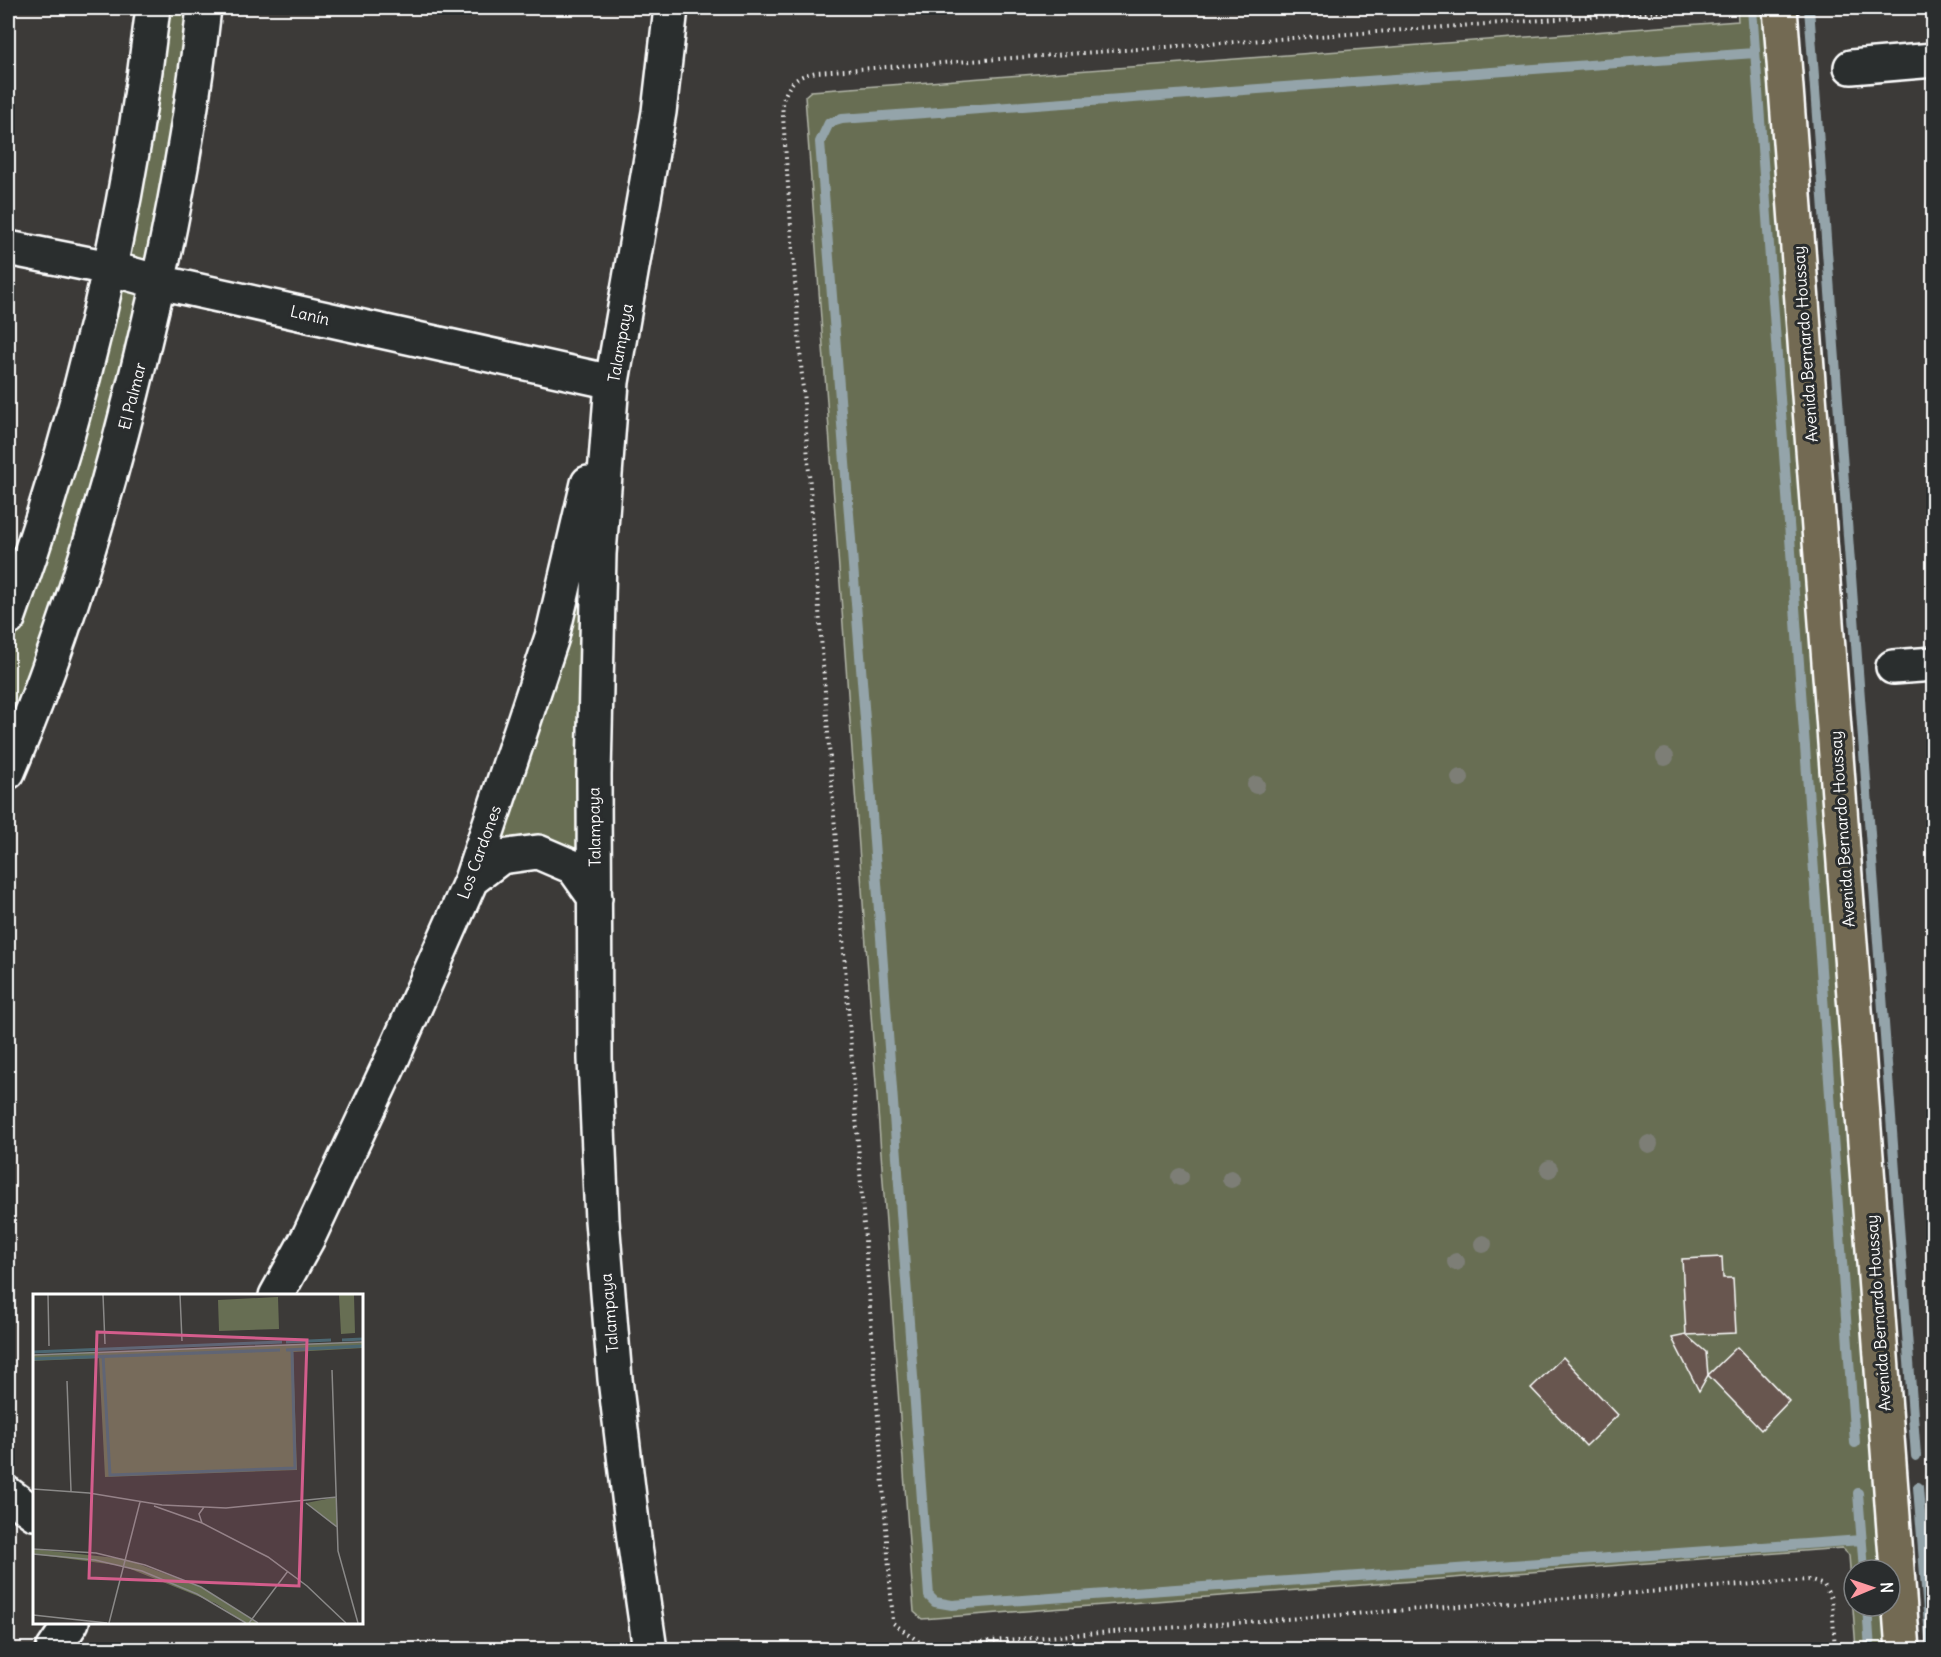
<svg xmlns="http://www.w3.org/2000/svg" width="1941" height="1657" viewBox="0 0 1941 1657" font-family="Delius,sans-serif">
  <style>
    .green { fill: #676e53; stroke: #b3b6a9; stroke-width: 1.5; fill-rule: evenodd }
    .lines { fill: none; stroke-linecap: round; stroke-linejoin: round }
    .stream { stroke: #94a4aa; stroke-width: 10 }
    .building { fill: #67574f; stroke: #fff; stroke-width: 1.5 }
    .minor-casing { stroke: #fff; stroke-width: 38 }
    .major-casing { stroke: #fff; stroke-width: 38 }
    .path { stroke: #fff; stroke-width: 4; stroke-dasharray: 1.5 4.5; stroke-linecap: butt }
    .minor { stroke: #2a2d2e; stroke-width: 33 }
    .major { stroke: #736b52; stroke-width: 33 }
    .tree { fill: #7d7e76 }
    .labels { text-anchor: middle; stroke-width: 6; stroke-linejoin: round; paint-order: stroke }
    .street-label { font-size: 16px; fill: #fff; stroke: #2a2d2e }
    .inset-river { fill: none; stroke: #4c6771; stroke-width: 3 }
    .inset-road { fill: none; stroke: #8a8988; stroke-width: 1.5 }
    .view { fill: #d45d8c; fill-opacity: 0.15; stroke: #d45d8c; stroke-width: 3 }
    .inset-edge { fill: none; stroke: #fff; stroke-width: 3 }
  </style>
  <rect width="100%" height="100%" fill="#3c3a38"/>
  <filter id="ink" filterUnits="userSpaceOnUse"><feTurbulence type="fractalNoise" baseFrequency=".0167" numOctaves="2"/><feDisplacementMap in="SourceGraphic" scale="12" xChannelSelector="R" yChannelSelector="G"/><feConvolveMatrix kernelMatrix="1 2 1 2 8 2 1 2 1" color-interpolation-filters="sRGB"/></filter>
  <g filter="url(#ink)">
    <!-- green -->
    <path class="green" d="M153,8H204L159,282L8,772V619L25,570Z
      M1737,8H1780L1903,1649H1856L1849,1555L1842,1548L922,1619L914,1612L805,96L811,91L1738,21ZM1854,1570H1890V1606H1854Z
      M612,382L595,898L538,852L471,880L552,637Z"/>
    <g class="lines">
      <!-- stream -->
      <path class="stream" d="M1752,8L1855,1443
        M1809,8L1916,1456
        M1755,53L842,119L829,123L820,142L866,732L929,1596L935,1602L952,1605L1861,1540
        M1918,1487L1931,1650
        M1858,1493L1864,1570
        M1867,1606L1870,1650"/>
    </g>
    <!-- building -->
    <path class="building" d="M1722,1257L1723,1278H1733L1736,1333L1686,1335L1682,1259Z
      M1686,1335L1706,1352L1708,1375L1699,1391L1672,1338Z
      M1737,1347L1789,1401L1761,1430L1708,1375Z
      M1563,1357L1618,1415L1586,1446L1531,1388Z"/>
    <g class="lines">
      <defs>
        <path id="minor" d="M1851,67L1934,60
          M8,248L109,268L159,282L612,382
          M8,619C79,423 129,215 153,8
          M1893,667L1934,664
          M8,772C65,638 107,497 141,356C169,242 191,125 204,8
          M471,880L501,857L538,852L573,867L595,898
          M276,1296L309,1236L392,1059L471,880L552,637L588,483
          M8,1494L34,1513
          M53,1650L72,1622
          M650,1650L634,1539L615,1379L602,1220L595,1059L594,775L599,554L612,382L659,112L671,8"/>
        <path id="major" d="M1780,8L1903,1650"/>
      </defs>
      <!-- minor casing -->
      <use href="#minor" class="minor-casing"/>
      <!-- major casing -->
      <use href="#major" class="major-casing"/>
      <!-- path -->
      <path class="path" d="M1694,8L1683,10L817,72C795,76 789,83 782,103L893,1623L925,1646L1808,1580L1824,1585L1832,1600L1835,1650"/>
      <!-- minor -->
      <use href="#minor" class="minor"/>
      <!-- major -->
      <use href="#major" class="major"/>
    </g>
    <!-- trees -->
    <g class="tree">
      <circle cx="1665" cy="757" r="9"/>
      <circle cx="1460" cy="778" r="9"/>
      <circle cx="1256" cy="785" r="9"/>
      <circle cx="1649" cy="1144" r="9"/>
      <circle cx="1549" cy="1169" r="9"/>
      <circle cx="1180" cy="1177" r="9"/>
      <circle cx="1231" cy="1179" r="9"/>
      <circle cx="1483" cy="1244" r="9"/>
      <circle cx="1456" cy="1262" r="9"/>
    </g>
  </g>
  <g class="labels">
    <!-- street labels -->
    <g class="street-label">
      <text transform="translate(310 315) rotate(13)" y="6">Lanín</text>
      <text transform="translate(620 343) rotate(-80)" y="6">Talampaya</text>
      <text transform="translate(1805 344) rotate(-94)" y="6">Avenida Bernardo Houssay</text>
      <text transform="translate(132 396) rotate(-76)" y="6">El Palmar</text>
      <text transform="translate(594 827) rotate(-91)" y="6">Talampaya</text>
      <text transform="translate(1842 829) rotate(-94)" y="6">Avenida Bernardo Houssay</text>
      <text transform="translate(479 852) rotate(-70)" y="6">Los Cardones</text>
      <text transform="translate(609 1313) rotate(-95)" y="6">Talampaya</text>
      <text transform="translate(1878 1313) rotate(-94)" y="6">Avenida Bernardo Houssay</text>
    </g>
  </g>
  <!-- overview -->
  <g transform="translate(33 1294)">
    <rect width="330" height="330" fill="#3c3a38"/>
    <path d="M306,1H321L322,39L308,40ZM245,3L246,35L186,37L185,6ZM330,48V54L260,58L264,176L72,183L66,64L0,67V61ZM304,203V233L273,209ZM0,255L92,265L168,293L225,329H213L182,309L90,272L0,260Z" fill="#676e53"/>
    <path class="inset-river" d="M309,46L330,45M253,48L298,46M253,56L330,52M0,58L249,48M70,62L77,181L262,174L259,55M0,65L247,56"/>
    <path class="inset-road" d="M15,1L16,52M70,1L72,50M147,1L149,47M0,61L330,48M299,76L305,257L325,329M34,87L38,197M0,195L56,199L129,211L193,214L304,203M273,209L304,233M121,212L169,229L235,263L274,292L313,329M169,229L166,220L171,213M0,255L63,259L112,271L168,293L225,329M0,260L62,266L109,277L164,300L213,329M0,321L74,329M76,329L107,208M216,329L255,277"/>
    <path class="view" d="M64,38L274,46L266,292L56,284Z"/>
    <rect width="330" height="330" class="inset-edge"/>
  </g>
  <!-- margin -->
  <rect width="1941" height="1657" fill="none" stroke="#2a2d2e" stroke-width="30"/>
  <rect x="15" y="15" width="1911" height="1627" fill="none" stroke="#fff" stroke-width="2" filter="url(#ink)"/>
  <!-- north arrow -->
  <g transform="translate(1872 1588) rotate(88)"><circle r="28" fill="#2a2d2e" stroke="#7f8182" stroke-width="1.5"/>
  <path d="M0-4.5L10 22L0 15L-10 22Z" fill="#ff9aa2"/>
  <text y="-9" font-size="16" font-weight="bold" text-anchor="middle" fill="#ffffff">N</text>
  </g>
</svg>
